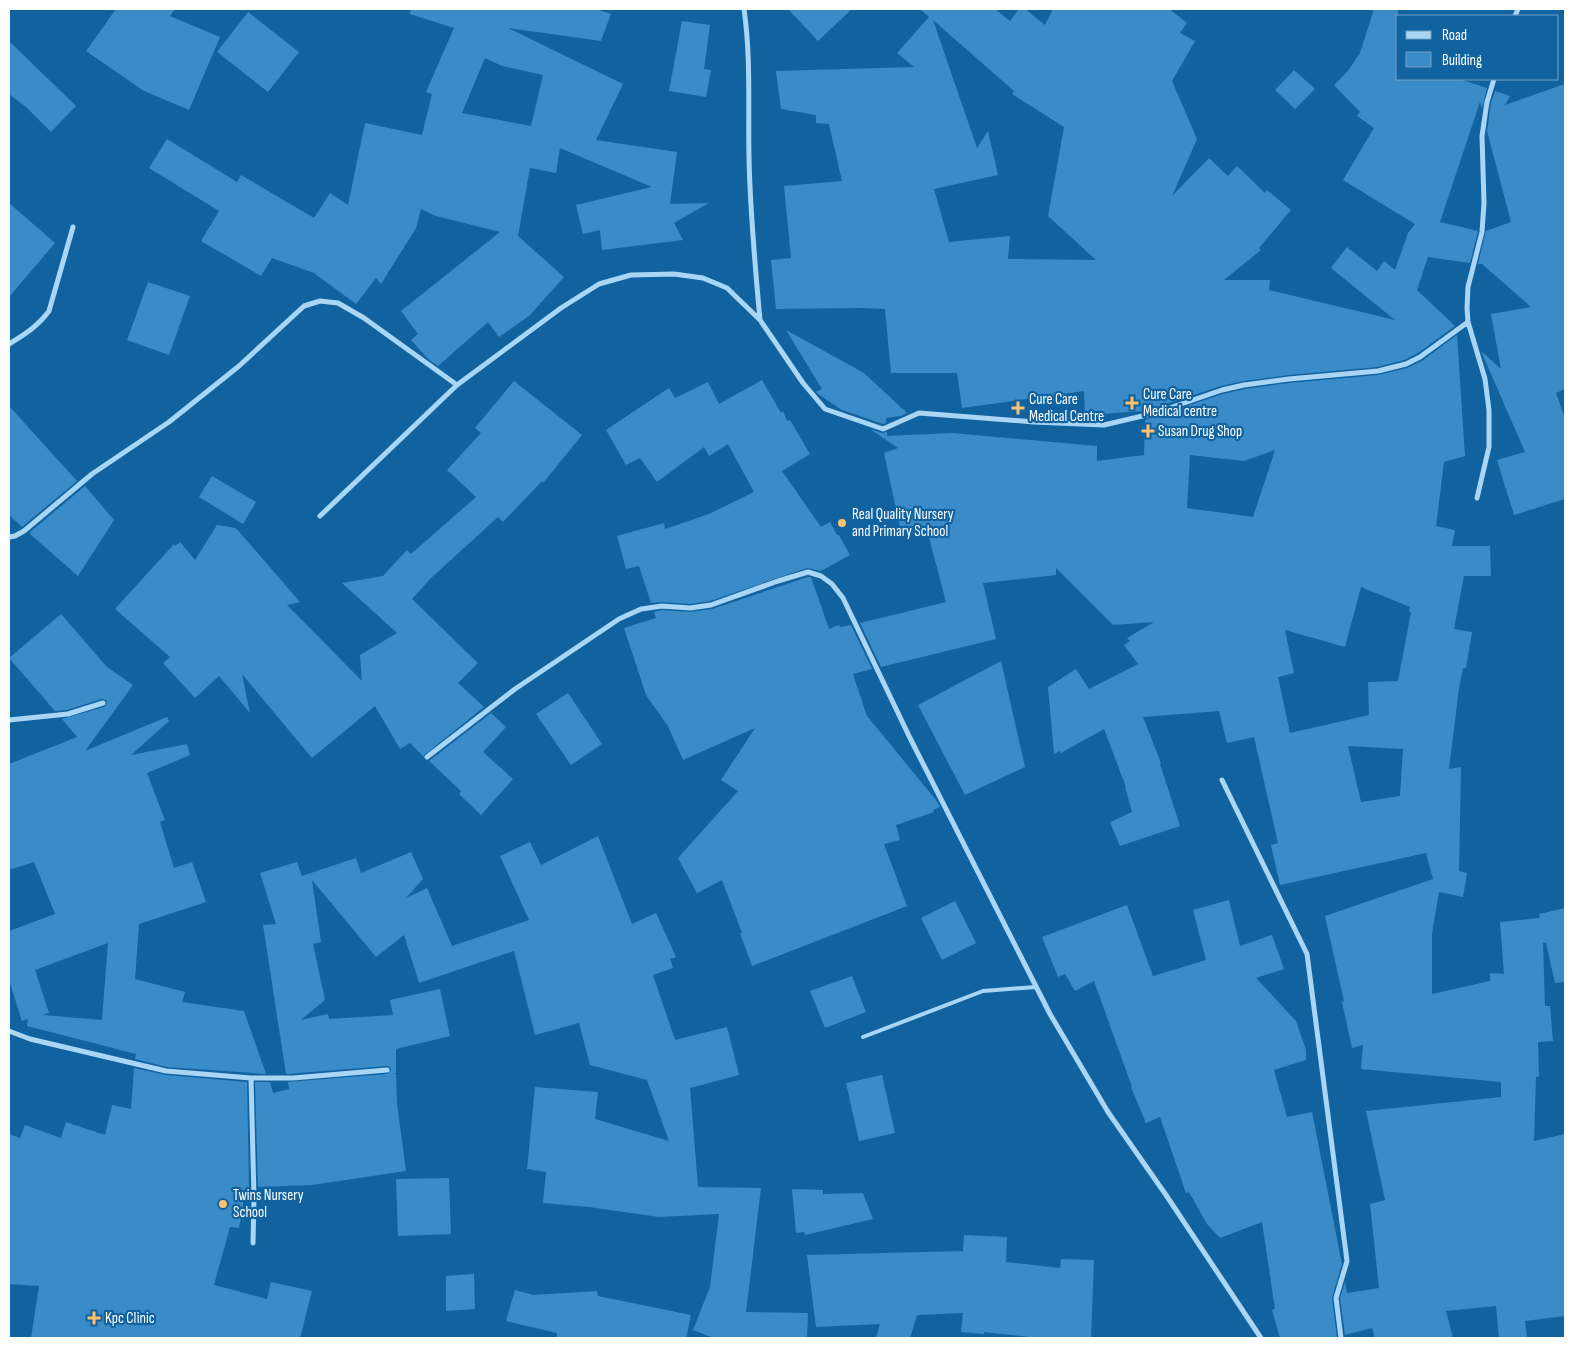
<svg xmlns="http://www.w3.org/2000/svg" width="1574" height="1347" viewBox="0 0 1574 1347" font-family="'Sofia Sans Condensed',sans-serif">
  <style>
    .building { fill: #398cc7; fill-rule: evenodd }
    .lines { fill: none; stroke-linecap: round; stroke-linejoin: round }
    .lane { stroke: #a9d6f5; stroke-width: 4 }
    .street { stroke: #a9d6f5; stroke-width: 5 }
    .poi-dot { fill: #ffc16d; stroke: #1163a0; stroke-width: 2 }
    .labels { text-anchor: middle; stroke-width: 4.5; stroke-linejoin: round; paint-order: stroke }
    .poi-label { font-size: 15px; fill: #fff; stroke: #1163a0; text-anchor: start }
  </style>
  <rect width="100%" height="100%" fill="#1163a0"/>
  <!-- building -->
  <path class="building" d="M116,9H175L170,16L220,37L189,110L144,91L86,51Z
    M411,9H596L611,14L601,41L508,28L623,84L596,140L677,152L670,204L709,203L674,223L683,240L602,250L600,230L583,234L576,205L652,187L560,148L556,173L530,168L518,236L564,277L529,316L499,337L488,322L438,366L428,359L411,340L418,334L401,311L500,232L436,216L421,209L416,228L381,284L376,278L356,304L314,273L272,258L261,276L201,241L219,211L149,168L167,139L237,182L241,175L314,218L330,193L348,205L365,123L422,135L432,94L426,92L454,28L410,14ZM485,58L502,66L543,75L531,126L462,113Z
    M788,9H852L818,41Z
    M920,9H995L1010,21L1019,9H1025L1045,25L1053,9H1169L1187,23L1180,33L1195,41L1172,81L1197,139L1172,196L1209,158L1228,176L1237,166L1265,193L1267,190L1291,210L1259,248L1261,250L1224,280H1270L1269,290L1395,320L1331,268L1347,247L1377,271L1384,261L1395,270L1408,233L1415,224L1343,180L1374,128L1357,116L1360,112L1334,85L1347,72L1360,53L1374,9H1398V79H1459L1487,88L1482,109L1480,102L1440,222L1478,231L1470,263L1428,257L1417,290L1455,326L1418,353L1404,360L1377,367L1289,375L1243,381L1221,386L1145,411L1085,415L1084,391L962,408L957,373H891L885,309L861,308L776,309L771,260L791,258L784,186L842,181L829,124L816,123V115L781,109L776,71L914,67L897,53L929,17ZM933,20L1014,91L1012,94L1064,127L1048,216L1096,260L1008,259L1010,236L949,242L934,189L998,175L988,131L977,148Z
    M248,12L299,52L268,92L217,52Z
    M682,21L710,25L704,69L711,70L706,97L669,91Z
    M9,41L76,106L51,132L26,107L9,94Z
    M1294,70L1315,89L1295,109L1275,90Z
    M1565,84V389L1556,393L1565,418V499L1514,515L1497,460L1525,452L1481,351L1501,369L1491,314L1531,307L1482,264H1478L1486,231L1511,222L1487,131L1491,103L1495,91L1510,96L1505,105Z
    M9,203L55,243L9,297Z
    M148,282L190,296L169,355L127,340Z
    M786,330L864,373L907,413L901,416L886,418V423L883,424L842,410L818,394L816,392L822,389Z
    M1457,335L1465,456L1444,462L1436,526L1455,530L1452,546H1490L1491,576H1464L1454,629L1472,632L1466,668H1463L1459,688L1449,769L1461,767L1459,871L1467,873L1463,897L1439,892L1432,933V994L1490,981V973L1504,974L1500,922L1540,918L1539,914L1565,908V982L1555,983L1546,943H1543L1545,1006H1550L1553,1041L1538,1042L1539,1077H1536L1534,1141L1565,1134V1316L1525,1321L1527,1338H1499L1496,1306L1446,1311L1453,1338H1375L1372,1328L1345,1335L1340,1298L1345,1282L1347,1293L1379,1288L1370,1204L1385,1200L1366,1111L1501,1097V1082L1361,1069L1363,1045L1352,1048L1342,1002L1344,1001L1325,916L1433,879L1426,853L1280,885L1271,845L1278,843L1254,737L1227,743L1219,711L1143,717L1161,763L1160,764L1180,826L1120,846L1110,822L1132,812L1125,787H1126L1104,729L1061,753L1060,751L1054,754L1048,687L1076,669L1089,689L1138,664L1124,645L1130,641L1127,638L1154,622L1113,625L1056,568V575L983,583L996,639L881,667L860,623L946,602L927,530L904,536L903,532H901L884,453L898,448L870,429L882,433L887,432V436L952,433L1097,446V461L1144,455L1145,420L1223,394L1245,389L1289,383L1378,375L1407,368L1422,361ZM1275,450L1253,517L1187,508L1190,455L1244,461ZM1361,587L1410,607L1409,612H1411L1398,681L1368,682L1369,715L1290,733L1278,677L1294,673L1285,630L1345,647ZM1348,746L1403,749L1400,796L1361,802Z
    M762,380L781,413L783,411L787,421L790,420L810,454L782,471L821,527L830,522L837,535H839L850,555L821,571L807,568L710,601L690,604L662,602L651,603L639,566L626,569L617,536L664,523L665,529L709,514L754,492L728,444L709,456L704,447L657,482L640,458L626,465L606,430L669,388L675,398L708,382L719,404Z
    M514,381L582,435L543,483L542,481L503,522L498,517L430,579L412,599L478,663L458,683L484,707L423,756L410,743L400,749L375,706L312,758L242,674L250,713L219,676L195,698L163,663L170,657L115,609L174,544L175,546L180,542L195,560L217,525L236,528L300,602L287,605L362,681L360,655L397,633L342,583L383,576L407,550L411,554L476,497L447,470L481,433L475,428Z
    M9,406L77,481L22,527L9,515Z
    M212,476L256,502L243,524L199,497Z
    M85,486L114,520L78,576L29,533Z
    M808,577H811L829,629L839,625L840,627L851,625L872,669L853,674L867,716L936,800L940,807L933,810L934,812L896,825L900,840L884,844L907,906L752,966L740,933H742L722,880L697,893L678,858L738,791L721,780L755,728L683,760L668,726L646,695L624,628L656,618L654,612L662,610L690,612L712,609Z
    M61,614L107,667L133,685L85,751L167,717L169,721L131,755L187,744L190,755L147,773L165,820L160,822L174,868L192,862L206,902L139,924L135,979L185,992L182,1002L244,1011L266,1074L167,1067L135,1059L136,1054L27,1026L28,1019L22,1021L9,980V931L55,914L34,862L9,870V764L77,737L62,719L104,707L107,703L106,700L102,699L67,710L55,711L9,658ZM108,943L102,1020L42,1015L49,1013L35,970Z
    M1001,661L1025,767L965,795L918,705Z
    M568,693L602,744L571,765L536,714Z
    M491,713L506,727L483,752L513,779L481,815L459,794L461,791L429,761Z
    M598,836L632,924L656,913L676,957L670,959L673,968L653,975L675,1040L727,1027L739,1075L690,1088L698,1187L761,1188L746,1312L808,1313L807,1338H714L693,1330L710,1287L719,1214L659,1217L589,1207L543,1203L546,1172L527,1169L535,1087L598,1092L595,1119L669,1141L647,1080L590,1065L579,1023L535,1035L514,951L419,983L404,935L376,957L312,880L321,942L313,944L325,1000L301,1020L328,1014L329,1019L393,1015L390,1000L440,989L450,1036L396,1049V1073L393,1074H396L397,1103L406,1171L312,1185L258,1187L255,1082H270L273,1093L289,1089L288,1082L387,1074L391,1070L390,1067L387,1066L286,1074L263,925L276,924L260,873L297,862L302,876L356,858L361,873L411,852L423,879L406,898L427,888L452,946L529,920L500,856L530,842L541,865Z
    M1229,900L1240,946L1272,935L1284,969L1256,978L1296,1021L1306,1050V1060L1274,1070L1287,1117L1312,1112L1342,1264L1332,1298L1337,1338H1280L1272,1310L1275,1309L1262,1222L1220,1238L1207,1224L1189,1192L1186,1193L1160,1117L1146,1123L1131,1087H1132L1094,981L1075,991L1065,974L1058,977L1042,937L1127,905L1153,976L1206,960L1193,910Z
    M955,901L976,943L942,960L921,918Z
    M852,976L866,1012L825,1028L810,991Z
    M134,1068L166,1075L247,1082L249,1187H246L239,1228L230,1227L214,1285L267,1299L271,1282L312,1291L300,1338H31L39,1286L9,1284V1134L20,1138L25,1125L61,1138L66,1122L105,1135L112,1105L131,1109Z
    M882,1075L895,1133L859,1141L846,1083Z
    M449,1178L451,1234L398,1236L396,1179Z
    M792,1189L823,1190V1194L863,1193L873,1219L805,1235L804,1232L796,1233Z
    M964,1235L1007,1237L1006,1262L1060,1268L1061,1259L1094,1260L1091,1338H1039L984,1332V1334L961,1332L963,1313L917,1315L910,1338H876L880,1324L816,1327L807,1255L963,1251Z
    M474,1274L475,1309L446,1311V1276Z
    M515,1290L533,1295L597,1291L598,1296L691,1315L686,1338H557V1333L506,1321Z"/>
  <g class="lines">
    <!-- lane -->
    <path class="lane" d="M863,1037L983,991L1036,987"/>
    <!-- street -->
    <path class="street" d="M744,9C751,57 748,108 749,157C750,211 755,266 760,320
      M1515,16L1518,9
      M9,344C24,335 38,326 49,311L73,227
      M1477,498L1489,447V410L1485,379L1468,322L1467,308L1468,287L1482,232L1484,203L1482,136L1487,102L1494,79
      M320,516L457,385L561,308L599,284L631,275L674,274L703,278L727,288L760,320L803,383L825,409L883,429L919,413L1034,422L1104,425L1155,413L1222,390L1244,385L1289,379L1378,371L1406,364L1420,357L1468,322
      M9,537L15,536L24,531L92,474L169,422L239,366L304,306L320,301L338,303L364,318L457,385
      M9,720L68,714L103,703
      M427,757L515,689L619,619L641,609L662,606L690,608L711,605L778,581L808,572L821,576L832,584L843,598L910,738L1050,1014L1108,1112L1166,1195L1261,1338
      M1222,780L1307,954L1347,1261L1336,1298L1341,1338
      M9,1031L30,1039L166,1071L251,1078H293L387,1070
      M251,1078L254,1197L253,1243"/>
  </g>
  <!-- markers -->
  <g class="poi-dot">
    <path d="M1129.5 395.5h5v5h5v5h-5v5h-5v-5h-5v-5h5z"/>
    <path d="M1015.5 400.5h5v5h5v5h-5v5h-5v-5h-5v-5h5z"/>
    <path d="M1145.5 423.5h5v5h5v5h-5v5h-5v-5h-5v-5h5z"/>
    <circle cx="842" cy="523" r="5"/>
    <circle cx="223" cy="1204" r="5"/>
    <path d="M91.5 1310.5h5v5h5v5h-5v5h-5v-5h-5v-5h5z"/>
  </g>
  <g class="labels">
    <!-- poi labels -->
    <g class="poi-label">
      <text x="1143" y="399">Cure Care<tspan x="1143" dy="17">Medical centre</tspan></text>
      <text x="1029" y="404">Cure Care<tspan x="1029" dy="17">Medical Centre</tspan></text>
      <text x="1158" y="436">Susan Drug Shop</text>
      <text x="852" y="519">Real Quality Nursery<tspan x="852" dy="17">and Primary School</tspan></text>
      <text x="233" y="1200">Twins Nursery<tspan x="233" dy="17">School</tspan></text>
      <text x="105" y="1323">Kpc Clinic</text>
    </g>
  </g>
  <!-- border -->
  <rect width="1574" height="1347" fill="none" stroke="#ffffff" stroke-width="20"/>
  <!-- legend -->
  <rect x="1396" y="15" width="162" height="65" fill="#1163a0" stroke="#70a1c6"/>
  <rect x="1406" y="31" width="25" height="8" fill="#a9d6f5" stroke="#70a1c6"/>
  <text x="1442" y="40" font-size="15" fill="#ffffff">Road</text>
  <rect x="1406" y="52" width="25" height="15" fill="#398cc7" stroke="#70a1c6"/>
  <text x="1442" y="65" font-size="15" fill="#ffffff">Building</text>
</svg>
